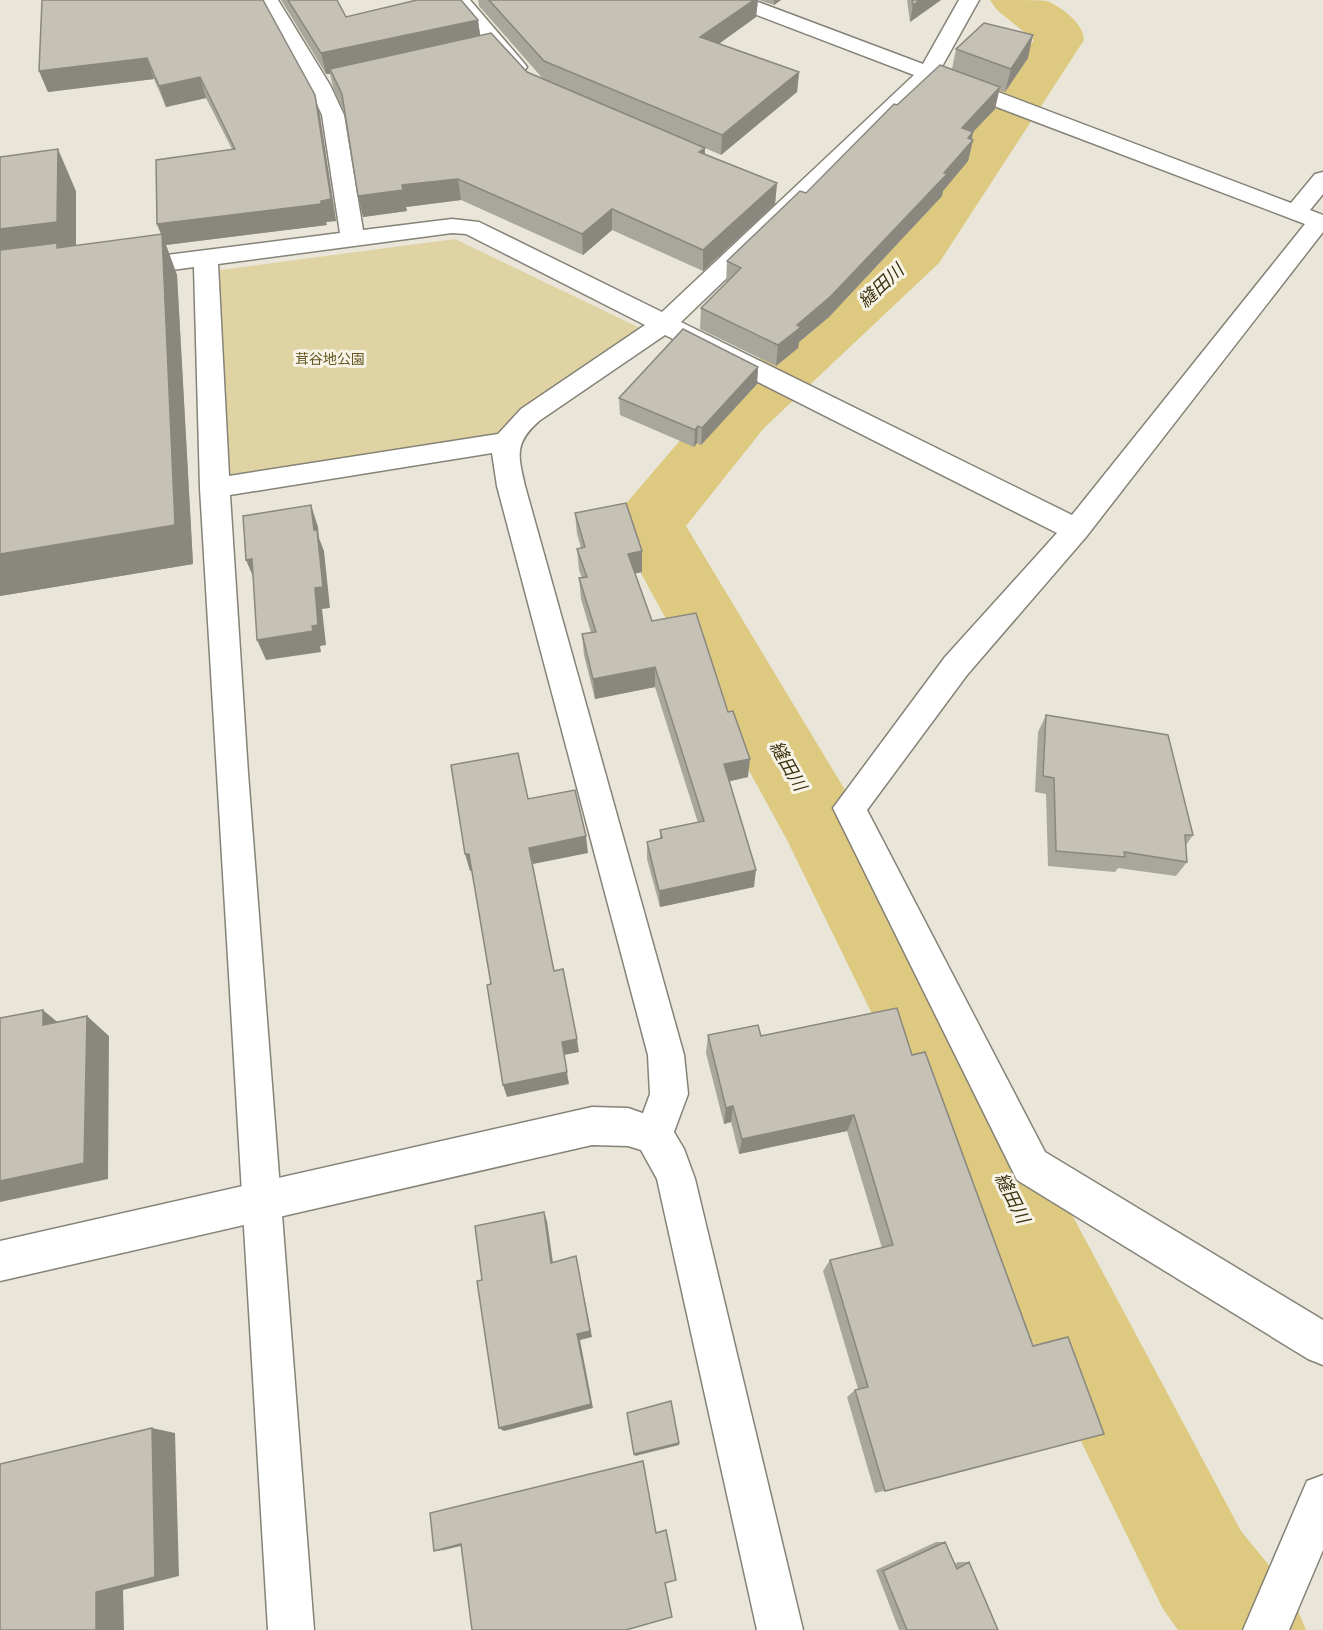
<svg xmlns="http://www.w3.org/2000/svg" width="1323" height="1630" viewBox="0 0 1323 1630" font-family="'Public Sans','Noto Sans JP',sans-serif">
  <style>
    .green { fill: #e0d3a3 }
    .lines { fill: none; stroke-linecap: round; stroke-linejoin: round }
    .river { fill: #ddc980; fill-rule: evenodd }
    .minor-casing { stroke: #858277; stroke-width: 3 }
    .tertiary-casing { stroke: #858277; stroke-width: 3 }
    .minor { fill: #fff; fill-rule: evenodd }
    .tertiary { fill: #fff; fill-rule: evenodd }
    .wall { fill: #a9a69c }
    .shaded-wall { fill: #8a877f }
    .building { fill: #c5c1b5; stroke: #8a877f; stroke-width: 1.5 }
    .labels { text-anchor: middle; stroke-width: 6; stroke-linejoin: round; paint-order: stroke }
    .far-park-label { font-size: 14px; fill: #655721; stroke: #f7f3e6 }
    .water-label { font-size: 18px; font-style: italic; fill: #3c3413; stroke: #f7f3e6 }
  </style>
  <rect width="100%" height="100%" fill="#e9e6d9"/>
  <!-- green -->
  <path class="green" d="M455,239L640,328L501,438L226,478L219,270Z"/>
  <g class="lines">
    <!-- river -->
    <path class="river" d="M990,0C1004,0 1035,0 1047,1C1062,7 1084,24 1084,40L939,263L764,428L686,526L845,790L1241,1531L1289,1590L1306,1630H1178L1163,1609L787,840L614,524L624,506L718,396L897,237L1034,40L997,10Z"/>
    <defs>
      <path id="minor" d="M258,0H278L330,85L344,115L363,230L452,219L479,222L662,312L914,75L728,4L725,0H753L923,64L959,0H979L940,70L1291,203L1315,174L1323,172V194L1310,210L1323,215V232L1086,537L967,675L867,810L1045,1152L1323,1320V1365L1308,1359L1017,1180L833,808L945,657L1057,533L665,335L539,421C514,443 518,455 525,486L684,1055L688,1094L668,1148L654,1154L640,1148L635,1135L650,1094L648,1055L497,486L492,453L230,495L248,773L314,1630H268L200,488L194,267L127,276L118,273L115,268L118,263L127,260L340,233L322,115L308,85ZM931,82L1305,224L1072,515L681,322ZM452,233L466,234L645,325L521,409L498,434L229,476L218,264Z
        M449,0H470L524,63L527,67L524,71H510Z
        M1323,1475V1550L1289,1630H1243L1307,1481Z"/>
      <path id="tertiary" d="M592,1107L628,1108L668,1122L684,1149L695,1179L803,1630H757L657,1179L641,1150L628,1146L592,1145L0,1281V1241Z"/>
    </defs>
    <!-- minor casing -->
    <use href="#minor" class="minor-casing"/>
    <!-- tertiary casing -->
    <use href="#tertiary" class="tertiary-casing"/>
    <!-- minor -->
    <use href="#minor" class="minor"/>
    <!-- tertiary -->
    <use href="#tertiary" class="tertiary"/>
  </g>
  <!-- wall -->
  <path class="wall" d="M42,0L315,95L320,116L336,221L326,222L327,225L166,245L177,275L193,564L0,596L76,191V246L161,234L157,224L232,149L206,98L166,107L154,79L48,92L39,71Z
    M281,0H337L346,17L478,20L480,36L527,72L543,79L479,6L478,0H758L756,17L719,44L799,72L797,92L721,155L705,148V154L777,183L775,204L703,271L612,230L583,255L461,200L406,207L407,211L363,217L358,196L344,111L334,91L330,74H326Z
    M759,0H781L774,5Z
    M907,0H941L910,22Z
    M956,49L1028,58L1005,92L999,90L995,109L973,132L972,139L973,140L968,161L943,191L942,196L829,317L799,342L798,348L776,366L700,329L701,308L726,283L727,261L806,193L897,105L952,69Z
    M758,367L757,384L701,445L697,443L694,447L620,415L619,398Z
    M575,513L642,572L635,573L652,621L748,777L729,781L754,887L660,907L647,859V842L660,839V830L698,823L655,687L595,699L584,655L582,634L591,633L581,599L579,578H582L579,570L577,549L581,548L577,534Z
    M1046,715L1193,835L1186,845L1187,862L1176,876L1118,868L1115,872L1048,866L1046,794L1035,792L1038,732Z
    M708,1035L761,1036L912,1055L1033,1346L1104,1434L875,1493L847,1397L855,1390L858,1389L823,1271L830,1260L882,1248L847,1131L739,1154L731,1122L724,1124L706,1053Z
    M936,1542H945L955,1564L958,1562H969L998,1630H899L876,1570Z"/>
  <!-- shaded-wall -->
  <path class="shaded-wall" d="M754,0H758L756,17L700,57V37Z
    M774,0H781L774,5Z
    M920,0H941L910,22L913,5Z
    M478,20L481,41L330,69V74H326L321,53Z
    M1033,35L1028,58L1005,92L1011,69Z
    M147,58L154,79L48,92L39,71Z
    M799,72L797,92L721,155L722,135Z
    M200,77L206,98L166,107L159,86Z
    M1000,87L995,109L973,132L971,142L973,140L968,161L943,191L942,196L829,317L799,342L798,348L776,366L778,345L797,325L944,173L962,128Z
    M315,95L320,116L336,221L326,222L327,225L166,245L177,275L193,564L0,596V554L162,236L157,224Z
    M705,148L704,169L699,152Z
    M58,149L76,191V264L0,274V229Z
    M458,179L461,200L406,207L407,211L363,217L358,196L402,185Z
    M777,183L775,204L703,271V250Z
    M612,209V230L583,255L582,234Z
    M758,367L757,384L701,445L702,428Z
    M698,426L697,443L694,447L695,430Z
    M311,505L318,527L319,538L324,551L330,608L322,609L326,645L320,646L321,652L266,660L257,640L312,626L315,588L314,530Z
    M642,551V572L629,575L628,554Z
    M252,559L255,581L246,560Z
    M655,667V687L595,699L593,679Z
    M750,759L748,777L722,783L724,764Z
    M586,836L588,853L533,864L529,848Z
    M465,854H469L474,870L470,871Z
    M756,870L754,887L660,907L659,891Z
    M43,1010L67,1030L43,1025Z
    M87,1016L109,1036L108,1179L0,1202V1181Z
    M577,1039L579,1052L564,1055L569,1084L507,1097L503,1085L562,1042Z
    M733,1106L731,1122L724,1124L726,1108Z
    M854,1115L847,1131L739,1154L742,1139Z
    M544,1212L547,1221L554,1270L551,1263Z
    M576,1256L592,1337L580,1340L593,1408L504,1431L499,1428L577,1334Z
    M152,1428L175,1433L179,1576L123,1590L124,1630H96V1592Z
    M679,1443V1445L635,1456L634,1454Z
    M461,1544H469L444,1550L434,1551Z"/>
  <!-- building -->
  <path class="building" d="M42,0H263L315,95L331,199L321,201V204L157,224L156,160L235,149L200,77L159,86L147,58L39,71Z
    M288,0H337L346,17L417,0H461L478,20L321,53Z
    M489,0H754L700,37L799,72L722,135L544,61Z
    M912,0H920L913,5Z
    M984,23L1033,35L1011,69L956,49Z
    M491,33L527,72L705,148L699,152L777,183L703,250L612,209L582,234L458,179L402,185L403,190L358,196L342,94L330,69Z
    M940,65L1000,87L962,128L973,132L968,138L973,140L944,173L947,174L831,296L797,325L801,327L778,345L701,308L741,268L727,261L800,191L806,193L894,104L897,105Z
    M58,149L57,222L0,229V157Z
    M162,234L175,525L0,554V250L57,243V248Z
    M683,329L758,367L702,428L698,426L695,430L619,398Z
    M626,503L642,551L628,554L652,621L696,613L728,712L733,711L750,759L724,764L756,870L659,891L647,842L662,838L660,830L704,821L655,667L593,679L582,634L596,632L579,578L587,577L577,549L585,547L575,513Z
    M311,505L314,530H317L323,587L315,588L318,625L312,626L313,631L257,640L252,559L246,560L243,516Z
    M1046,715L1168,735L1193,835H1185L1187,862L1124,852L1125,857L1056,851L1054,778L1043,776Z
    M518,753L528,799L575,790L586,836L529,848L554,971L563,969L577,1039L562,1042L567,1072L503,1085L487,985L491,984L469,854H465L451,765Z
    M897,1008L912,1055L925,1052L1033,1346L1068,1337L1104,1434L885,1491L855,1390L868,1387L830,1260L893,1245L854,1115L742,1139L733,1106L726,1108L708,1035L758,1025L761,1036Z
    M43,1010V1025L87,1016L84,1163L0,1181V1018Z
    M544,1212L551,1263L576,1256L590,1331L577,1334L591,1404L499,1428L477,1281L482,1280L475,1226Z
    M671,1401L679,1443L634,1454L627,1413Z
    M152,1428L155,1577L96,1592V1630H0V1464Z
    M643,1461L656,1533L666,1530L676,1580L665,1583L672,1617L626,1630H472L461,1544L434,1551L430,1513Z
    M945,1542L957,1569L969,1562L998,1630H907L883,1571Z"/>
  <g class="labels">
    <!-- far-park labels -->
    <g class="far-park-label">
      <text x="330" y="364">茸谷地公園</text>
    </g>
    <!-- water labels -->
    <g class="water-label">
      <text transform="translate(881 286) rotate(-43)" y="6">縫田川</text>
      <text transform="translate(788 766) rotate(60)" y="6">縫田川</text>
      <text transform="translate(1012 1198) rotate(63)" y="6">縫田川</text>
    </g>
  </g>
</svg>
